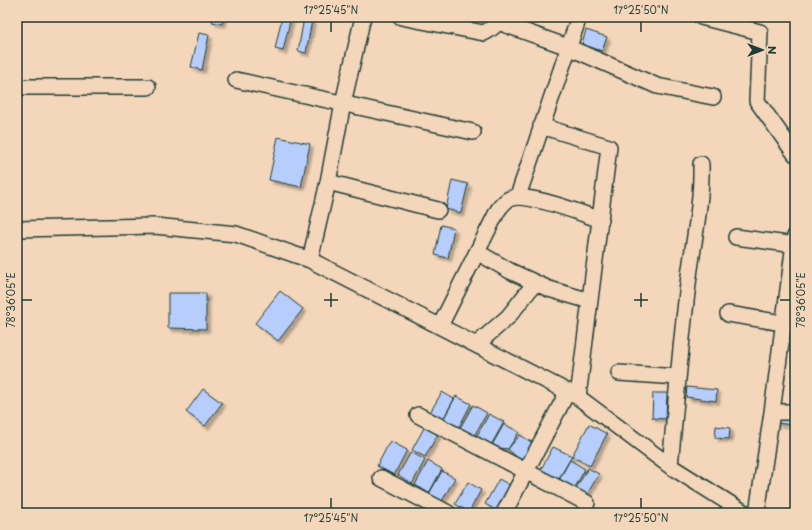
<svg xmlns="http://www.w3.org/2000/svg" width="812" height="530" viewBox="0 0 812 530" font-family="'Playpen Sans',sans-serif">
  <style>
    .building { fill: #b7cdfc; stroke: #1f3d34; filter: url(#shadow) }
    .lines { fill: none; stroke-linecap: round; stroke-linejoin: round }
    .minor-casing { stroke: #1f3d34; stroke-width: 18 }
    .minor { stroke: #f4d7bb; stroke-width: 15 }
    .ticks { fill: none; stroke: #1f3d34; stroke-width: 1.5 }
    .neatline { fill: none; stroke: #1f3d34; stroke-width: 1.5 }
    .ticks-label { font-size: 10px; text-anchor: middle; fill: #1f3d34 }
  </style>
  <defs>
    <filter id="shadow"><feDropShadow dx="3.5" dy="3.5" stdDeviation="1" flood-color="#0004"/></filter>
  </defs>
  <rect width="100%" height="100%" fill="#f4d7bb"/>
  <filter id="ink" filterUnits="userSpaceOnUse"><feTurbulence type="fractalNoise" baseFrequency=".025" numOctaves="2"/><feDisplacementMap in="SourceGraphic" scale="8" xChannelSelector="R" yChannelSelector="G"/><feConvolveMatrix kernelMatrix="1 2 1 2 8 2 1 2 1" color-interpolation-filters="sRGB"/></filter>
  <g filter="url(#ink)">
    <!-- building -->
    <path class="building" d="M214,17H224L222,24L212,22Z
      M282,17H291L283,51L275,49Z
      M304,18L312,20L306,53L298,51Z
      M586,30L607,37L602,51L582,44Z
      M199,33L209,35L202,70L191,67Z
      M278,137L310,144L301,187L269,180Z
      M452,180L468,184L461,213L446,209Z
      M441,225L454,228L448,258L435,255Z
      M280,291L303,309L278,341L255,323Z
      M168,293H206V329L168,328Z
      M687,387L717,390L716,401L686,397Z
      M203,389L222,403L205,426L186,412Z
      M442,392L454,399L441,423L428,416Z
      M653,393H667L666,419L652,418Z
      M456,396L471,404L458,429L443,420Z
      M473,405L487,413L474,436L460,428Z
      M776,413L795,415V425L775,423Z
      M489,414L504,422L490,447L475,439Z
      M504,424L519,432L508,449L491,447Z
      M589,424L607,434L590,466L572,456Z
      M425,426L438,434L425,457L412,450Z
      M716,426L730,428L729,439L715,438Z
      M520,435L536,445L523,463L508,449Z
      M390,441L407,450L394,475L377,466Z
      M553,447L572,456L557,482L539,473Z
      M411,452L425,460L412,484L398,475Z
      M570,460L585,469L573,491L558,482Z
      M428,461L442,469L429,493L415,485Z
      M588,468L599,474L586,496L575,490Z
      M442,471L455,478L442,501L429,494Z
      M499,479L515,488L501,513L485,504Z
      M468,482L481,490L469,512L455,504Z"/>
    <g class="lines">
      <defs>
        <path id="minor" d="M401,17L484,33C491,29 497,26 499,17
          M701,17L760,32L757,101L795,154
          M498,22L568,47L657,86L713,97
          M236,80L473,132
          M17,87H148
          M541,126L609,147L578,397
          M328,182L438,210
          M518,196L579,17
          M17,229L155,226L236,234L310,260L578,397L670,466L745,513
          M736,237L795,245
          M477,252L510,271L549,289L590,301
          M310,260L328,182L343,103L363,17
          M728,314L795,325
          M440,326L498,210C501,206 505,201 509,199C525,191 583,214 601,220
          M476,345L508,317L535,283
          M619,373L678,377
          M772,412H795
          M418,415L587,503
          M670,466C676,403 681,339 689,276C694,239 702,202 701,164
          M381,478L448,513
          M504,513L568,391
          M757,513L772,412L795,236"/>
      </defs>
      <!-- minor casing -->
      <use href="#minor" class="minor-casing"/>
      <!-- minor -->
      <use href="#minor" class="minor"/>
    </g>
  </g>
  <!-- ticks -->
  <path class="ticks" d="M331,22V32M641,22V32M331,293V307M641,293V307M22,300H32M324,300H338M634,300H648M780,300H790M331,498V508M641,498V508"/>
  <!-- margin -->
  <rect width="812" height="530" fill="none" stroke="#f4d7bb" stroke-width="44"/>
  <!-- north arrow -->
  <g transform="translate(762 50) rotate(90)" stroke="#f4d7bb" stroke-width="3" paint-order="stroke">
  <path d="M0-3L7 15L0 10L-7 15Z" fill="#1f3d34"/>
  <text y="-6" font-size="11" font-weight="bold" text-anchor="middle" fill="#1f3d34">N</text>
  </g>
  <rect x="22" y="22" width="768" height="486" class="neatline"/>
  <g class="ticks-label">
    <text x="331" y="14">17°25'45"N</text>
    <text x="641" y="14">17°25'50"N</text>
    <text transform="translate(801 300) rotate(-90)" y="4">78°36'05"E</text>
    <text transform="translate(11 300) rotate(-90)" y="4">78°36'05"E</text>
    <text x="331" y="522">17°25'45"N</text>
    <text x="641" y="522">17°25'50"N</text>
  </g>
</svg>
